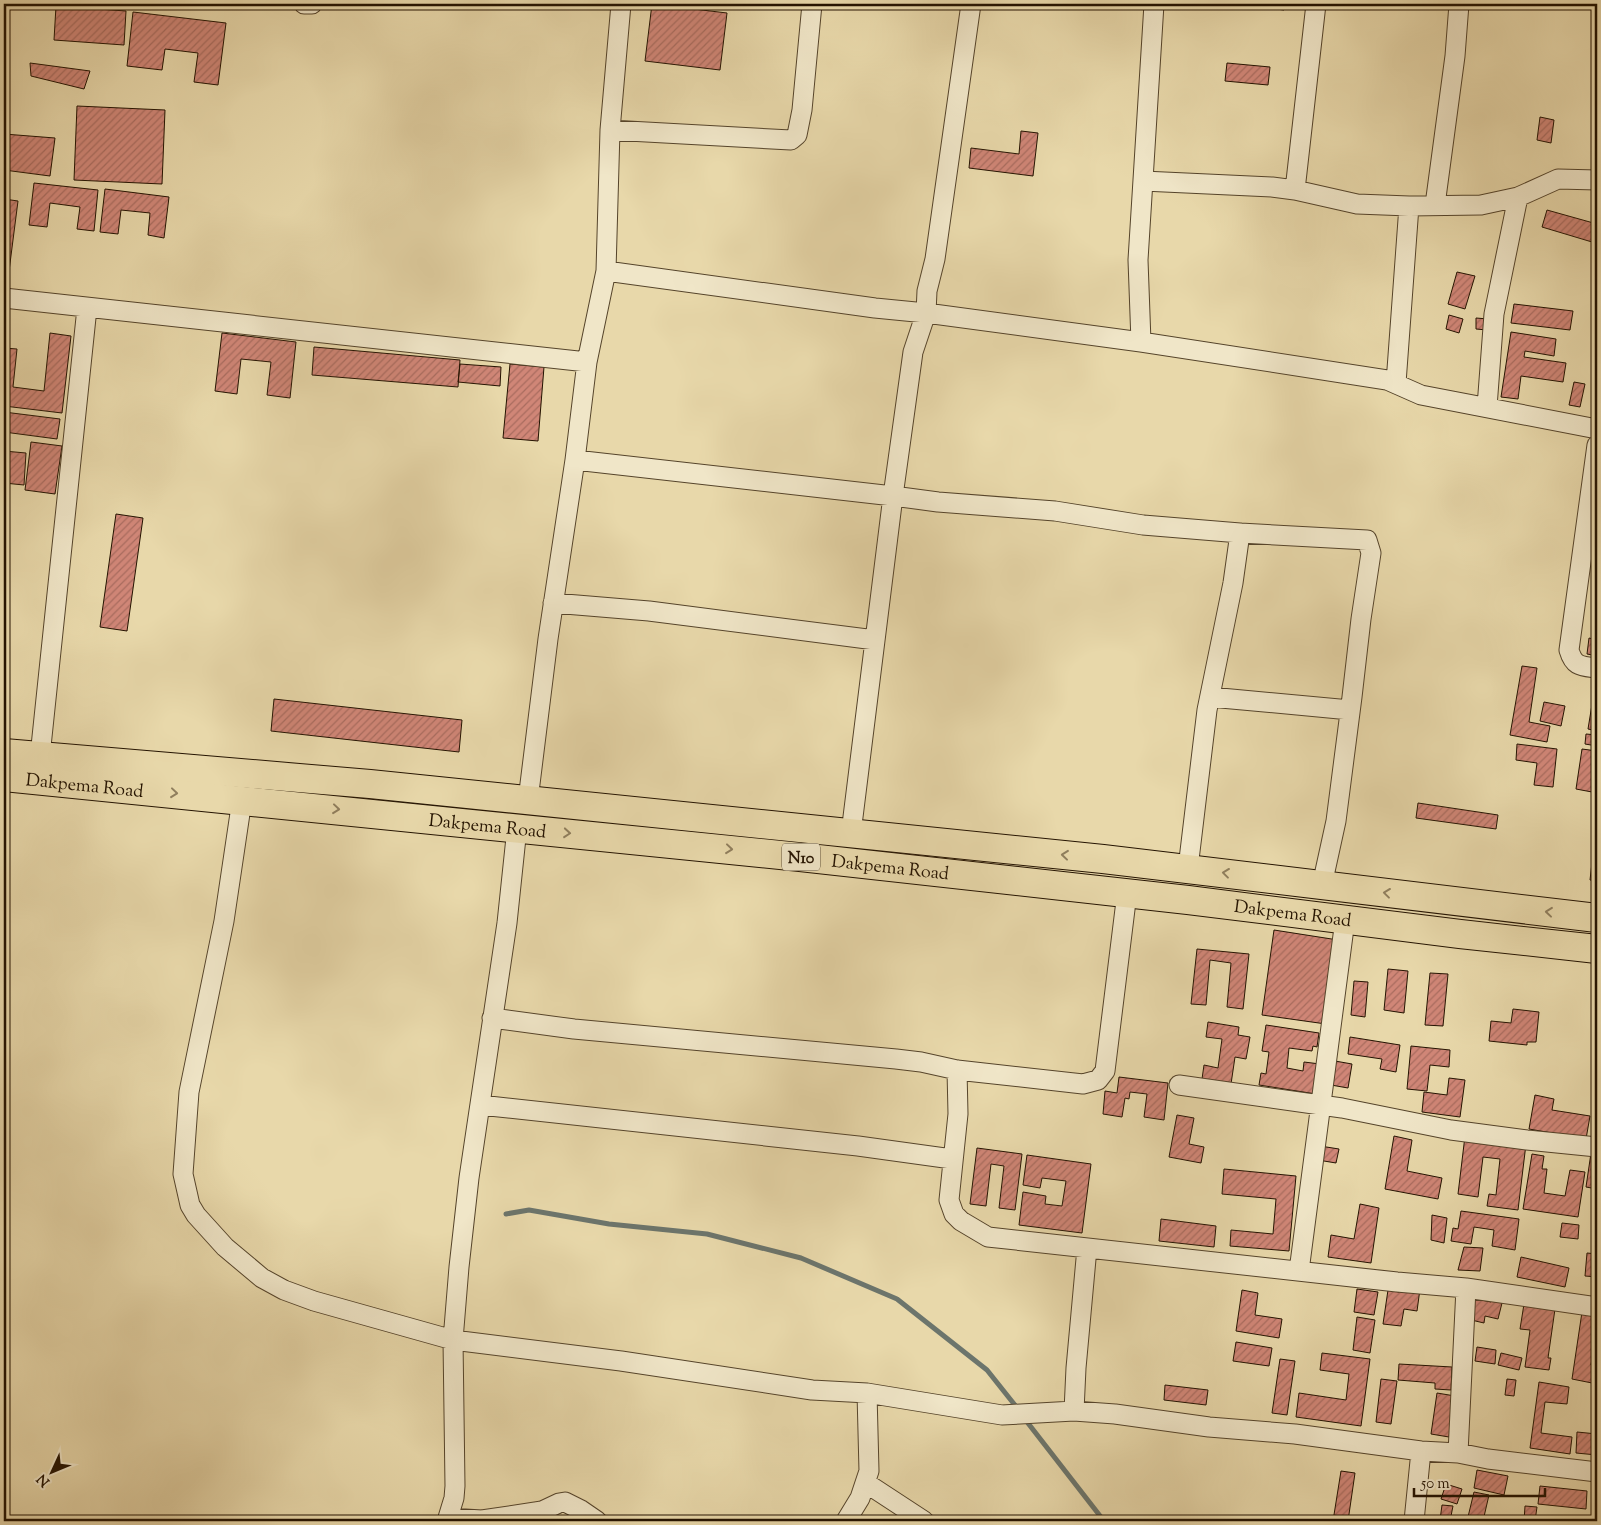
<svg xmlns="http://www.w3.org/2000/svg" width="1601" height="1525" viewBox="0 0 1601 1525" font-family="'Sorts Mill Goudy',serif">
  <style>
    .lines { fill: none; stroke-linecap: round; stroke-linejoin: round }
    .stream { stroke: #6c756c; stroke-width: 5 }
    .building { fill: url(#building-hatch); stroke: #241301 }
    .minor-casing { stroke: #55442b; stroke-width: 21 }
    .trunk-casing { stroke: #241301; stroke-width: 30 }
    .minor { stroke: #f0e6c8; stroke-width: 19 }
    .trunk { stroke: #e8d8aa; stroke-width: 28 }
    .oneway { stroke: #907f5e }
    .labels { text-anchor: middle; stroke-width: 4; stroke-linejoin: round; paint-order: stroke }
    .shield { fill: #f0e6c8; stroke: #61523d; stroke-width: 1 }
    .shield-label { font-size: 16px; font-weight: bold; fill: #241301 }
    .street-label { font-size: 18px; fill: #241301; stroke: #f0e6c8 }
  </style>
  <defs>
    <pattern id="building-hatch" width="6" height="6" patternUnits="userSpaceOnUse" patternTransform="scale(1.25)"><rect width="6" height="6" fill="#d08677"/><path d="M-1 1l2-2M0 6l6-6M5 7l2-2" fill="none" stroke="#a96c5f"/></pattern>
  </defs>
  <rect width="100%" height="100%" fill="#e8d8aa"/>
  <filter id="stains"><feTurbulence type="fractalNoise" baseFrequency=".004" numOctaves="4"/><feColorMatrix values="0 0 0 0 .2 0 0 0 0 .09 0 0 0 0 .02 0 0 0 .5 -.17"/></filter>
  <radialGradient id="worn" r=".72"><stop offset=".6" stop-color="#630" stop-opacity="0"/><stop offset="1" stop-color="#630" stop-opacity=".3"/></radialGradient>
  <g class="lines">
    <!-- stream -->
    <path class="stream" d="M506,1214L529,1210L609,1224L707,1234L801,1258L897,1299L987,1370L1018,1409
      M1024,1418L1104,1521"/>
  </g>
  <!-- building -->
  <path class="building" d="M652,4L727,13L720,70L645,61Z
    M1237,4H1285L1284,10Z
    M56,6L126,11L124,45L54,40Z
    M133,12L226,23L218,85L194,82L198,53L165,49L162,70L127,66Z
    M30,63L90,71L84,89L31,76Z
    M1227,63L1270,67L1268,85L1225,81Z
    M77,106L165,110L162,184L74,180Z
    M1540,117L1554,120L1551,143L1537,140Z
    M1021,131L1038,133L1033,176L969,168L971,148L1019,154Z
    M4,134L55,138L50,176L4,170Z
    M34,183L98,190L94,231L77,229L80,207L50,203L47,227L29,225Z
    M105,189L169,197L164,238L148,235L150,213L121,210L118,234L100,232Z
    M4,199L18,201L8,279L4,278Z
    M1547,210L1597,224L1592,242L1542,227Z
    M1457,272L1475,276L1465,309L1448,304Z
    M1514,304L1573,311L1570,330L1511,323Z
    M1449,315L1463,319L1459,333L1446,329Z
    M1476,318L1488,319L1487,330L1476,329Z
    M1511,332L1556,339L1554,356L1525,351L1524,357L1566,363L1563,382L1521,376L1518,399L1501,397Z
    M50,333L71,336L62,413L4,406V348L17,349L13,387L44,391Z
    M222,333L296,342L290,398L267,395L271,362L241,359L237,394L215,391Z
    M314,347L460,360L458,387L312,375Z
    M460,364L501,367L500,386L458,382Z
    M510,364L544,367L538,441L503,438Z
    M1574,382L1585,384L1580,407L1569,405Z
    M4,412L60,419L57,439L4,432Z
    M31,442L62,446L55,494L25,490Z
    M4,451L26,453L24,485L4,483Z
    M116,514L143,518L127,631L100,627Z
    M1589,638L1597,640V656L1587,654Z
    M1522,666L1537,668L1529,722L1550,726L1547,742L1510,735Z
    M1596,680H1597V731L1588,729Z
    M274,699L462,720L459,752L271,731Z
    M1544,702L1565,706L1561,726L1540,721Z
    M1586,734L1597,735V746L1585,744Z
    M1517,744L1557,749L1553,787L1534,785L1537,763L1516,760Z
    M1582,749L1597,751L1592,792L1576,789Z
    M1418,803L1498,815L1496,829L1416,818Z
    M1593,854H1597V881L1590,880Z
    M1274,930L1338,940L1326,1024L1262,1015Z
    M1197,949L1249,954L1243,1009L1227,1007L1231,963L1210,960L1206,1005L1191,1004Z
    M1388,969L1408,971L1404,1013L1384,1010Z
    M1430,973L1448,974L1443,1026L1425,1025Z
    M1354,981L1368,982L1365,1017L1351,1015Z
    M1513,1009L1539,1012L1536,1042H1527V1045L1489,1041L1491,1021L1511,1023Z
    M1208,1022L1239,1027L1238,1035L1250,1037L1246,1059L1235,1057L1231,1084L1202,1079L1204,1065L1218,1068L1222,1039L1206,1037Z
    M1266,1025L1319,1033L1317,1047L1313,1046L1312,1051L1289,1048L1287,1068L1303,1071L1304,1062L1320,1064L1316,1094L1259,1085L1261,1073L1266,1074L1269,1052L1262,1051Z
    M1350,1037L1400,1045L1396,1072L1380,1069L1382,1059L1348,1054Z
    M1411,1046L1450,1050L1449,1067L1430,1065L1427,1091L1407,1089Z
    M1335,1061L1352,1064L1348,1088L1331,1085Z
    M1119,1077L1168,1083L1164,1120L1144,1117L1147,1094L1130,1092L1129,1099L1125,1098L1122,1117L1103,1114L1105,1091L1117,1093Z
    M1449,1078L1465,1080L1460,1117L1422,1112L1424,1092L1447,1095Z
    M1535,1095L1554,1099L1552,1110L1590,1116L1586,1139L1529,1129Z
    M1177,1115L1194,1118L1189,1144L1204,1147L1201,1163L1169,1157Z
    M1394,1136L1412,1140L1407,1171L1442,1178L1438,1199L1385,1189Z
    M1465,1136L1526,1144L1518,1210L1487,1206L1489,1194L1496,1195L1500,1159L1483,1157L1478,1197L1458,1194Z
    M1320,1146L1339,1149L1336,1163L1318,1160Z
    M977,1148L1022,1154L1015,1210L999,1208L1004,1166L991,1164L986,1206L970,1204Z
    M1591,1153H1597V1189L1586,1187Z
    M1532,1154L1544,1156L1542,1169H1547L1544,1193L1565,1196L1570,1170L1585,1172L1578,1217L1523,1209Z
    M1027,1155L1091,1164L1082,1233L1019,1225L1023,1192L1046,1196L1045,1204L1062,1206L1066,1181L1042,1178L1040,1188L1023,1185Z
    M1224,1169L1296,1176L1289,1251L1230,1246L1231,1230L1273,1234L1276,1199L1222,1194Z
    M1360,1204L1379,1208L1371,1263L1328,1257L1331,1235L1354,1239Z
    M1461,1211L1519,1219L1515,1250L1492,1246L1494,1230L1474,1227L1471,1244L1451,1241L1453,1228L1458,1229Z
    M1432,1215L1447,1218L1444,1243L1431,1240Z
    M1161,1219L1216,1226L1214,1247L1159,1241Z
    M1562,1223L1579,1225L1578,1239L1560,1237Z
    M1464,1247L1483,1248L1480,1271L1458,1270Z
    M1587,1253L1597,1254V1277L1585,1276Z
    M1521,1257L1569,1268L1565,1287L1517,1277Z
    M1400,1286L1420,1289L1417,1311L1404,1309L1401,1326L1383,1324L1388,1290L1399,1292Z
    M1357,1289L1378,1292L1374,1315L1354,1312Z
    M1242,1290L1258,1293L1255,1315L1282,1319L1279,1338L1236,1331Z
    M1492,1297L1503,1299L1498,1319L1485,1316L1484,1323L1467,1319L1472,1298L1491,1302Z
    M1524,1304L1555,1309L1548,1358H1551L1549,1370L1525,1367L1530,1330L1520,1329Z
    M1582,1312L1597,1314V1339L1595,1338L1591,1365L1597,1366V1384L1572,1379Z
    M1357,1317L1375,1320L1370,1353L1353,1350Z
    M1236,1342L1272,1348L1269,1366L1233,1361Z
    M1477,1347L1496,1350L1495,1364L1475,1361Z
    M1322,1353L1370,1359L1361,1426L1296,1417L1299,1393L1346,1400L1349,1374L1320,1370Z
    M1501,1353L1522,1358L1519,1370L1498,1365Z
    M1280,1359L1295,1361L1287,1415L1272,1413Z
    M1399,1364L1452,1367L1451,1390L1435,1389V1383L1398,1380Z
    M1381,1379L1397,1381L1391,1424L1376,1422Z
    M1507,1379L1516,1380L1514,1396L1505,1395Z
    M1539,1382L1569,1387L1567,1404L1545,1402L1541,1433L1572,1437L1570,1454L1530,1448Z
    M1165,1385L1208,1390L1206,1405L1164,1400Z
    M1437,1393L1455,1396L1449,1437L1431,1434Z
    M1577,1432L1597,1434V1455L1576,1453Z
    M1477,1470L1508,1476L1504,1495L1474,1488Z
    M1341,1471L1355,1473L1348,1521H1333Z
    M1446,1484L1462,1489L1457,1504L1441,1499Z
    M1540,1486L1587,1491L1586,1509L1538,1504Z
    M1474,1492L1489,1495L1483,1521H1467Z
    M1442,1505L1453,1506L1451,1516L1458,1517V1521H1434V1520H1440Z
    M1525,1506L1537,1507L1535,1521H1524Z
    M1560,1516L1586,1521H1558Z"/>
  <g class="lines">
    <defs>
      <path id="minor" d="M304,4H312
        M610,130L791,140L797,135L802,110L812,4
        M1143,181L1272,187L1295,190L1357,204L1409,206L1481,205L1518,197L1558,179L1597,180
        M1295,190L1316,4
        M1435,205L1455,56L1459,4
        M606,271L875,308L926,313L1141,342L1387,380L1421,395L1597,429
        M4,298L587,362
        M1141,342L1138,260L1154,4
        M1396,383L1409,206
        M1487,407L1494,314L1518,197
        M1597,445L1569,650C1574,667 1581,666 1597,668
        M575,460L893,496L938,502L1055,511L1143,525L1240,533L1367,540L1371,553L1361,619L1352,697L1336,821L1322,885
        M553,603L649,611L875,640
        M1210,697L1350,710
        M40,756L87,308
        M242,800L224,921L189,1092L183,1174L190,1205L196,1215L225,1247L262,1278L284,1290L314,1301L453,1340L621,1361L812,1390L867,1393L1002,1415L1074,1411
        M528,800L548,639L575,460L587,362L606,271L610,130L621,4
        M851,833L893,496L913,352L926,313L927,291L935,259L971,4
        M1188,868L1207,710L1233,583L1240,533
        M492,1018L574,1029L896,1059L921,1062L957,1070L1083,1084L1098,1080L1105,1071L1127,893
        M957,1070L958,1114L949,1200L954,1214L961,1221L988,1237L1397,1282L1466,1288L1597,1307
        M1179,1085L1342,1108L1451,1130L1527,1140L1597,1147
        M480,1105L858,1146L952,1159
        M1087,1248L1076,1368L1074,1411L1115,1414L1209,1427L1295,1434L1421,1451L1458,1453L1488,1459L1597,1472
        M1299,1271L1345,920
        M1458,1453L1466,1288
        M866,1483L924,1521
        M448,1518L482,1520L542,1511L559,1503L565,1502L581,1510L597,1521
        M447,1521L454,1498L455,1486L453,1340L459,1267L469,1178L507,923L517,828
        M846,1521L860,1498L869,1471L867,1393
        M1414,1521L1421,1451"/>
      <g id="trunk">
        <path d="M4,753L370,784L1103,859L1597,918"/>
        <path id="s1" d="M4,777L800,857L1188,900L1460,934L1597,949"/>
      </g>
    </defs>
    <!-- minor casing -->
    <use href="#minor" class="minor-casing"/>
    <!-- trunk casing -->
    <use href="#trunk" class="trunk-casing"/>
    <!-- minor -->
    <use href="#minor" class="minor"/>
    <!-- trunk -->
    <use href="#trunk" class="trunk"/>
  </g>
  <!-- one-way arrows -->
  <defs><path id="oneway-chevron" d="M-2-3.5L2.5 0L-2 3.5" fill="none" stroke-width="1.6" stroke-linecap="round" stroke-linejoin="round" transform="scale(1.25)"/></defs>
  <g class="oneway">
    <use href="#oneway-chevron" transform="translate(174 793) rotate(6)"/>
    <use href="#oneway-chevron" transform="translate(336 809) rotate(6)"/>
    <use href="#oneway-chevron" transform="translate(567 833) rotate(5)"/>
    <use href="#oneway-chevron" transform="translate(729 849) rotate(6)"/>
    <use href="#oneway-chevron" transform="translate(1065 855) rotate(-174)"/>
    <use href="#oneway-chevron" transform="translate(1226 873) rotate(-173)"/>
    <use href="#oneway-chevron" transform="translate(1387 893) rotate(-173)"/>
    <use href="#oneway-chevron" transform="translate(1549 912) rotate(-174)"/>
  </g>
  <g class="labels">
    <!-- shield labels -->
    <rect class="shield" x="782" y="843.5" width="38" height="27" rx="4"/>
    <g class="shield-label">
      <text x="801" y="863">N10</text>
    </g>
    <!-- street labels -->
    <g class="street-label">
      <text dy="6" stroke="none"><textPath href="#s1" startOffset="81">Dakpema Road</textPath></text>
      <text dy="6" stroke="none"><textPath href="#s1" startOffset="486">Dakpema Road</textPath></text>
      <text dy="6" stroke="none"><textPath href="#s1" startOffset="891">Dakpema Road</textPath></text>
      <text dy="6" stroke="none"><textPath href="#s1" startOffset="1296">Dakpema Road</textPath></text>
    </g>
  </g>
  <!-- margin -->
  <rect width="1601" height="1525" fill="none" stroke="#e8d8aa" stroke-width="20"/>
  <rect x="5" y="5" width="1591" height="1515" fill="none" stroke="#241301" stroke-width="2.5"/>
  <rect x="10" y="10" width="1581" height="1505" fill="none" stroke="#241301"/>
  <!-- north arrow -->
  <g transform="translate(52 1472) rotate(226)" stroke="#f0e6c8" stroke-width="4" paint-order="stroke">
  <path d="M0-4L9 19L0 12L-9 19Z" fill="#241301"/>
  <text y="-8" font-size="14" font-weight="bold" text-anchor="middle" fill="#241301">N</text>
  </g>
  <!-- scale -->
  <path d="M1414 1488v8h131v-8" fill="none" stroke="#241301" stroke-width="2.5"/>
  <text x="1421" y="1488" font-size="15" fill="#241301" stroke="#f0e6c8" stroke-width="4" paint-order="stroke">50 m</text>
  <rect width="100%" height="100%" filter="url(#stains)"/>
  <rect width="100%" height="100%" fill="url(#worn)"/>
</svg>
